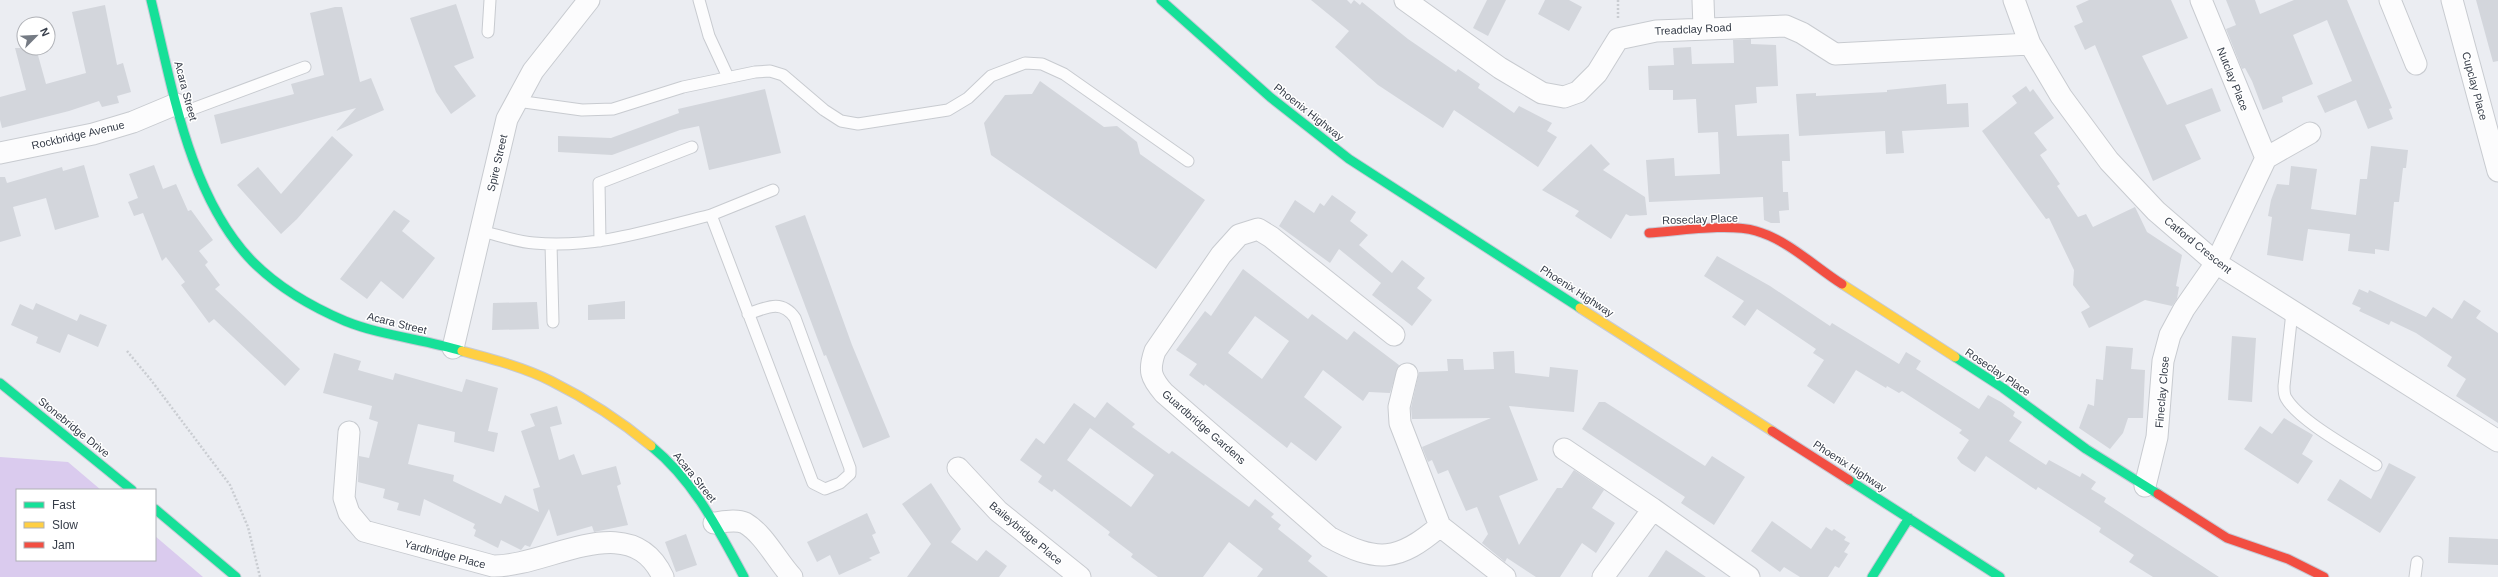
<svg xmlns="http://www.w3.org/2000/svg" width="2498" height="577" viewBox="0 0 2498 577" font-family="Helvetica,sans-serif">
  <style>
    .green { fill: #dacbee }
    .building { fill: #d3d6dc; fill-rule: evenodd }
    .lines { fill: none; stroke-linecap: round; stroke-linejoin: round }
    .lane-casing { stroke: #c8cbd0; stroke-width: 13 }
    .street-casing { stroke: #c8cbd0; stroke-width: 23 }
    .fast-casing { stroke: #c6cad6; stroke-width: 11 }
    .slow-casing { stroke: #c6cad6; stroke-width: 11 }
    .jam-casing { stroke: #c6cad6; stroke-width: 11 }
    .path { stroke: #cacdd2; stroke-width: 2.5; stroke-dasharray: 2 2; stroke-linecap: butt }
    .lane { stroke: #fcfcfd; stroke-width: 11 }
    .street { stroke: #fcfcfd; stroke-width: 21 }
    .fast { stroke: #16e098; stroke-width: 9 }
    .slow { stroke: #ffcf43; stroke-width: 9 }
    .jam { stroke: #f24e42; stroke-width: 9 }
    .labels { text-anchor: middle; stroke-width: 3; stroke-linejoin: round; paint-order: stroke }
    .street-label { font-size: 11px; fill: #363d49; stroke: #fff }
  </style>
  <rect width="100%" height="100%" fill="#ebedf2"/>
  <!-- green -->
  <path class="green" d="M0,457L68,462L101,490H17V560H155V536L203,577H0Z"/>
  <!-- building -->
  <path class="building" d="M1311,0H1347L1351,4L1354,0L1360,5L1362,2L1408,39L1456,72L1458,69L1480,84L1478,88L1514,113L1519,106L1552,123L1547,131L1557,137L1538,167L1454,110L1443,128L1378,85L1335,47L1349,31Z
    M1487,0H1506L1488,36L1473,28Z
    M1545,0H1569L1582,7L1569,31L1538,14Z
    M2089,0H2171L2188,38L2142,56L2167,105L2212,88L2221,111L2185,125L2201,159L2153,181L2095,45L2085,50L2074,26L2083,22L2076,6Z
    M2226,0H2255L2260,14L2294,0H2347L2392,108L2389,109L2393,119L2368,129L2356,100L2325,113L2317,96L2352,81L2327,20L2293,35L2313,84L2282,97L2283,102L2263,110L2252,81L2245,68L2242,69L2226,29L2236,25Z
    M2476,0H2498V61L2493,62Z
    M456,4L474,58L454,66L476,96L451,114L436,92L410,18Z
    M105,5L117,65L123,63L131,92L117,96L119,103L102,107L99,101L69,111L2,128L0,120V97L26,90L15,48H36L46,84L86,73L72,12Z
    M335,7H342L360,82L371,78L384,110L336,131L356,108L221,144L214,115L294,94L291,84L324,75L310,13Z
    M1751,39V44L1776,45L1778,86L1756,87L1757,103L1735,105L1737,136L1789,134L1790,161H1782L1783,192H1788L1789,210L1779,211L1780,223H1771L1764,220L1763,197L1649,202L1646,160L1674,158L1675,176L1720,174L1718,132L1698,133L1696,99L1673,100V90H1649L1648,66L1674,65L1673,48L1691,47L1692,64L1734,63L1733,40Z
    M1040,81L1104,127L1117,126L1137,142L1140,154L1205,200L1156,269L991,155L984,123L1005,95L1032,94Z
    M1946,84L1947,104L1968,103L1969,127L1902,131L1904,153L1886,154L1885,131L1799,136L1796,94L1816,93V96L1887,92V90Z
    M2026,86L2030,92L2033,89L2054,118L2034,133L2047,150L2040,155L2060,184L2057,186L2078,217L2086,214L2093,227L2135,207L2147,232L2182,255L2176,286L2179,287L2177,299L2172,306L2145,300L2089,328L2081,312L2090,307L2073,285L2074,270L2049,218L2046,219L1982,131L2017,103L2012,96Z
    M765,89L781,153L709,170L699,126L680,130L612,155L558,152V136L611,138L679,113L678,109Z
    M332,136L353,155L297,219L281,234L237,185L258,167L281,194Z
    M1591,144L1610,164L1603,170L1645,197L1647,215L1630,216L1626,214L1611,239L1575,216L1579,211L1542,190Z
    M2371,146L2408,150L2406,168H2403L2399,202H2394L2389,251L2375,249V254L2348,251L2350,234L2308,229L2303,261L2267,255L2272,217L2268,216L2271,200L2277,184L2289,185L2291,166L2317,169L2311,209L2356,215L2360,179H2367Z
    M84,165L99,217L55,230L46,198L13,207L21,236L0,242V177H5L7,183L62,167L63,171Z
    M154,165L163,189L176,184L188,211L191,210L213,240L199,251L208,262L205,265L220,285L215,289L300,369L285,386L214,319L209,323L181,285L185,282L166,257L162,261L143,213L134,216L128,202L138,198L129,174Z
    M1332,195L1356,212L1350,221L1368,235L1359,245L1392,273L1402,260L1425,278L1417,288L1432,300L1412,326L1372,295L1381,283L1339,249L1330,263L1279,226L1295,200L1314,213L1320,203L1324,206Z
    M394,210L410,221L402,231L435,258L403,299L381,281L367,299L340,279Z
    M805,215L852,345L890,437L863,448L826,355L824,356L775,226Z
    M1717,256L1770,286L1830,326L1832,323L1899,364L1906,352L1921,361L1916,369L1979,409L1988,395L2001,402L2015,412L2013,416L2022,422L2009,441L2046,465L2049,460L2080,477L2082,473L2096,482L2091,489L2106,498L2104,502L2219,577H2153L2129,562L2134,555L2099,532L2101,528L2038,487L2036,490L1986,456L1975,472L1961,463L1957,458L1969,440L1959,433L1962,430L1902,391L1899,393L1887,386L1886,388L1856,370L1834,404L1807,386L1824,360L1813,353L1816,349L1757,309L1745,326L1732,317L1744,301L1704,276Z
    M1243,269L1308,319L1312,314L1347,340L1354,331L1399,365L1390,393L1369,392L1363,401L1323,370L1304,397L1342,427L1316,461L1291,442L1287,448L1205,384L1204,386L1189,375L1197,364L1176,350L1205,311L1211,316ZM1255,316L1289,341L1262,379L1228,353Z
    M2359,289L2368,293L2369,290L2426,317L2433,307L2452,319L2464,300L2481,311L2476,318L2498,333V423L2456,396L2466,379L2447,366L2452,357L2416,333L2391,321L2389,325L2359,311L2361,308L2352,304Z
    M625,301V319L588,320V305Z
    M537,302L539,329L492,330L493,303Z
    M36,303L77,321L80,314L107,325L98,347L68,334L60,353L36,343L38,337L11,325L20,304L33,310Z
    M2232,336L2256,338L2252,402L2228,400Z
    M2106,346L2133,348L2131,369L2145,370L2143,418H2128L2123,433L2110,449L2079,428L2088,404L2094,406L2096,379L2103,380Z
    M1514,351L1515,373L1549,377L1550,367L1578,370L1574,412L1509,406L1538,480L1499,496L1519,545L1557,488H1562L1574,470L1604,490L1592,508L1615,523L1596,553L1582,543L1560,577H1536L1507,558L1505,562L1482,543L1488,534L1477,507L1466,511L1448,470L1438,474L1432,460L1428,462L1422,447L1491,418L1412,419L1411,408L1419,372L1448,371L1447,359H1463L1464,370L1494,369L1493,352Z
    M334,353L361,361L358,370L393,380L395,373L462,392L466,379L498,388L488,431L498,433L494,452L454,442L455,432L418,424L408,464L454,475L453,481L501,504L505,495L539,512L533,489L540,487L521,431L535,426L530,414L557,406L562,424L550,427L559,460L574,454L582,475L616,466L621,484L617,486L628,525L594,532L592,526L557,536L549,509L530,547L525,545L521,550L501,540L498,548L474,536L476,530L473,528L475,524L424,499L420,516L397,510L399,503L383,498L385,489L358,482L359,456L369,458L378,422L369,419L372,406L323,393Z
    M1107,402L1135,424L1132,427L1169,454L1172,451L1249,507L1255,499L1274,514L1271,517L1281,525L1278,529L1312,556L1308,561L1328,577H1257L1263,569L1229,542L1203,577H1158L1131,557L1133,554L1108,535L1110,532L1054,489L1052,492L1038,482L1042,476L1020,460L1036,438L1044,444L1074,403L1095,418ZM1090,428L1154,475L1131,507L1067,460Z
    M1599,402H1605L1705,466L1712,456L1745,477L1714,525L1681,503L1685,497L1582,429Z
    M2284,418L2313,435L2302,454L2313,461L2298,484L2244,449L2260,426L2272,434Z
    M2389,463L2416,477L2380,533L2327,500L2340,479L2371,499Z
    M931,483L961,529L951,542L977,561L986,550L1007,566L999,577H907L931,544L902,504Z
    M867,513L876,533L872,535L880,553L869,558L872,560L839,575L830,555L817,562L807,542Z
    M1772,521L1811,549L1826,527L1832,531L1834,529L1846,537L1844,540L1850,543L1844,552L1848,554L1839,568L1835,566L1828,577H1800L1784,567L1780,572L1751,551Z
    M686,534L697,565L676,572L665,542Z
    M2449,537L2498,539V565L2448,563Z
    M1666,550L1706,577H1648Z"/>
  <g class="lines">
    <defs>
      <path id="lane" d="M699,0L709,36L728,77
        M488,32L490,0
        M517,101L582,110L613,109L683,87L755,72L770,71L783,75L824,110L841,121L858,124L948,110L968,98L991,76L1025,63L1042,64L1064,74L1188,161
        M179,114L305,67
        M711,215L773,190
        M481,231C498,235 517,242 534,243C595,249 654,229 711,215L813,483L825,489L840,483L850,474V468L795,318C782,299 767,307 748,314
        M600,241L599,183L692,147
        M551,244L553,322
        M2292,312L2284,386C2284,390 2284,395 2286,398C2299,421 2353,450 2376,465
        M2415,577L2417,562"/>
      <path id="street" d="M1405,0L1500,68L1542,93L1564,97L1578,92L1597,73L1618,39L1656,31L1786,26L1802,33L1835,54L2030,44
        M1703,0L1704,28
        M2014,0L2030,44L2061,96L2109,161L2156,211L2216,263L2498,441
        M2390,0L2416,64
        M2452,0L2498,171
        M0,153L93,134L133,122L176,104
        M2266,158L2310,133
        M1394,335L1271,237L1258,229L1239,235L1221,255L1155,351C1148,371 1151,378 1164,393L1329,537C1377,563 1398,562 1440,526
        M453,348L507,119L533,71L589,0
        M1407,374L1399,407L1400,423L1440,526L1505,577
        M349,432L344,498L349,513L364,531L493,566C548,567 630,506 663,577
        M1564,449L1653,509
        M958,468L998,511L1080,577
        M2145,486L2157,437L2163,361L2170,335L2184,309L2216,263L2266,158L2201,0
        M714,523C723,522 736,519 745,523C764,534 777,561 792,577
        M1603,577L1653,509L1749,577"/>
      <path id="fast" d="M151,0C172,85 189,197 253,262C278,287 312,307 345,321C382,336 423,339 462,351
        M1161,0L1270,97L1349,159L1580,308
        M1955,357L2003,388L2086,449L2158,494
        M0,383L132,490
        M651,446C694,481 718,529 744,577
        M1849,480L2000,577
        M155,509L236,577
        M1872,577L1909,518"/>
      <path id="slow" d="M1842,284L1955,357
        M1580,308L1772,431
        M462,351C492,359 523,367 551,381C587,399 621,421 651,446"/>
      <path id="jam" d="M1649,233C1679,231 1729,223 1756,231C1788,240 1815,267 1842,284
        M1772,431L1849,480
        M2158,494L2227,538L2288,559L2324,577"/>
    </defs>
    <!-- lane casing -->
    <use href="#lane" class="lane-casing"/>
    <!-- street casing -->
    <use href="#street" class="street-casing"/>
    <!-- fast casing -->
    <use href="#fast" class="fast-casing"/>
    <!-- slow casing -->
    <use href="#slow" class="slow-casing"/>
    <!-- jam casing -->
    <use href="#jam" class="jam-casing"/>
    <!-- path -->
    <path class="path" d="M1618,0V18
      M127,351L151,380L230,485L248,527L260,577"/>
    <!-- lane -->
    <use href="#lane" class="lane"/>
    <!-- street -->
    <use href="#street" class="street"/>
    <!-- fast -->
    <use href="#fast" class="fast"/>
    <!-- slow -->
    <use href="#slow" class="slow"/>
    <!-- jam -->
    <use href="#jam" class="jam"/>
  </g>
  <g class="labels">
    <!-- street labels -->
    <g class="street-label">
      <text transform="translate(1693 29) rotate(-3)" y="4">Treadclay Road</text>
      <text transform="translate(2233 79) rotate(68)" y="4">Nutclay Place</text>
      <text transform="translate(2475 86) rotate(75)" y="4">Cupclay Place</text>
      <text transform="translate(186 91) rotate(75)" y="4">Acara Street</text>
      <text transform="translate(1309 112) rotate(38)" y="4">Phoenix Highway</text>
      <text transform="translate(78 135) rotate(-13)" y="4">Rockbridge Avenue</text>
      <text transform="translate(497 163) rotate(-77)" y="4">Spire Street</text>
      <text transform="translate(1700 219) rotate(-2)" y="4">Roseclay Place</text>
      <text transform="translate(2198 245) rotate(39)" y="4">Catford Crescent</text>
      <text transform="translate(1577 291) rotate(33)" y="4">Phoenix Highway</text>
      <text transform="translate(397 323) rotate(14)" y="4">Acara Street</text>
      <text transform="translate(1998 372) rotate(34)" y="4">Roseclay Place</text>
      <text transform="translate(2162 392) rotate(-85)" y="4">Fineclay Close</text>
      <text transform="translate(74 427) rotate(39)" y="4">Stonebridge Drive</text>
      <text transform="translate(1204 427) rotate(41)" y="4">Guardbridge Gardens</text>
      <text transform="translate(1850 466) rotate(33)" y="4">Phoenix Highway</text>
      <text transform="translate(695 477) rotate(51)" y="4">Acara Street</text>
      <text transform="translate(1026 533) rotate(40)" y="4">Baileybridge Place</text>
      <text transform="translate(445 554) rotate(15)" y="4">Yardbridge Place</text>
    </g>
  </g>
  <!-- legend -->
  <rect x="16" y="489" width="140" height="72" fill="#ffffff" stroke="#afb1b6"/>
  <rect x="24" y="502" width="20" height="6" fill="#16e098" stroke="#afb1b6"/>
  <text x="52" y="509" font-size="12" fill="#363d49">Fast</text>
  <rect x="24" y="522" width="20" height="6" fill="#ffcf43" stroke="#afb1b6"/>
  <text x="52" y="529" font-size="12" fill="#363d49">Slow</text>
  <rect x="24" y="542" width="20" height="6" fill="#f24e42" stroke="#afb1b6"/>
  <text x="52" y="549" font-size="12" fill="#363d49">Jam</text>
  <!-- north arrow -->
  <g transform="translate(36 36) rotate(66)"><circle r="19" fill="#ffffff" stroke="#afb1b6"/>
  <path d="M0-3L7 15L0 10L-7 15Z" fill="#757b84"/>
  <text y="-6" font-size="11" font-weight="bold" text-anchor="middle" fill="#363d49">N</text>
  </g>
</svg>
